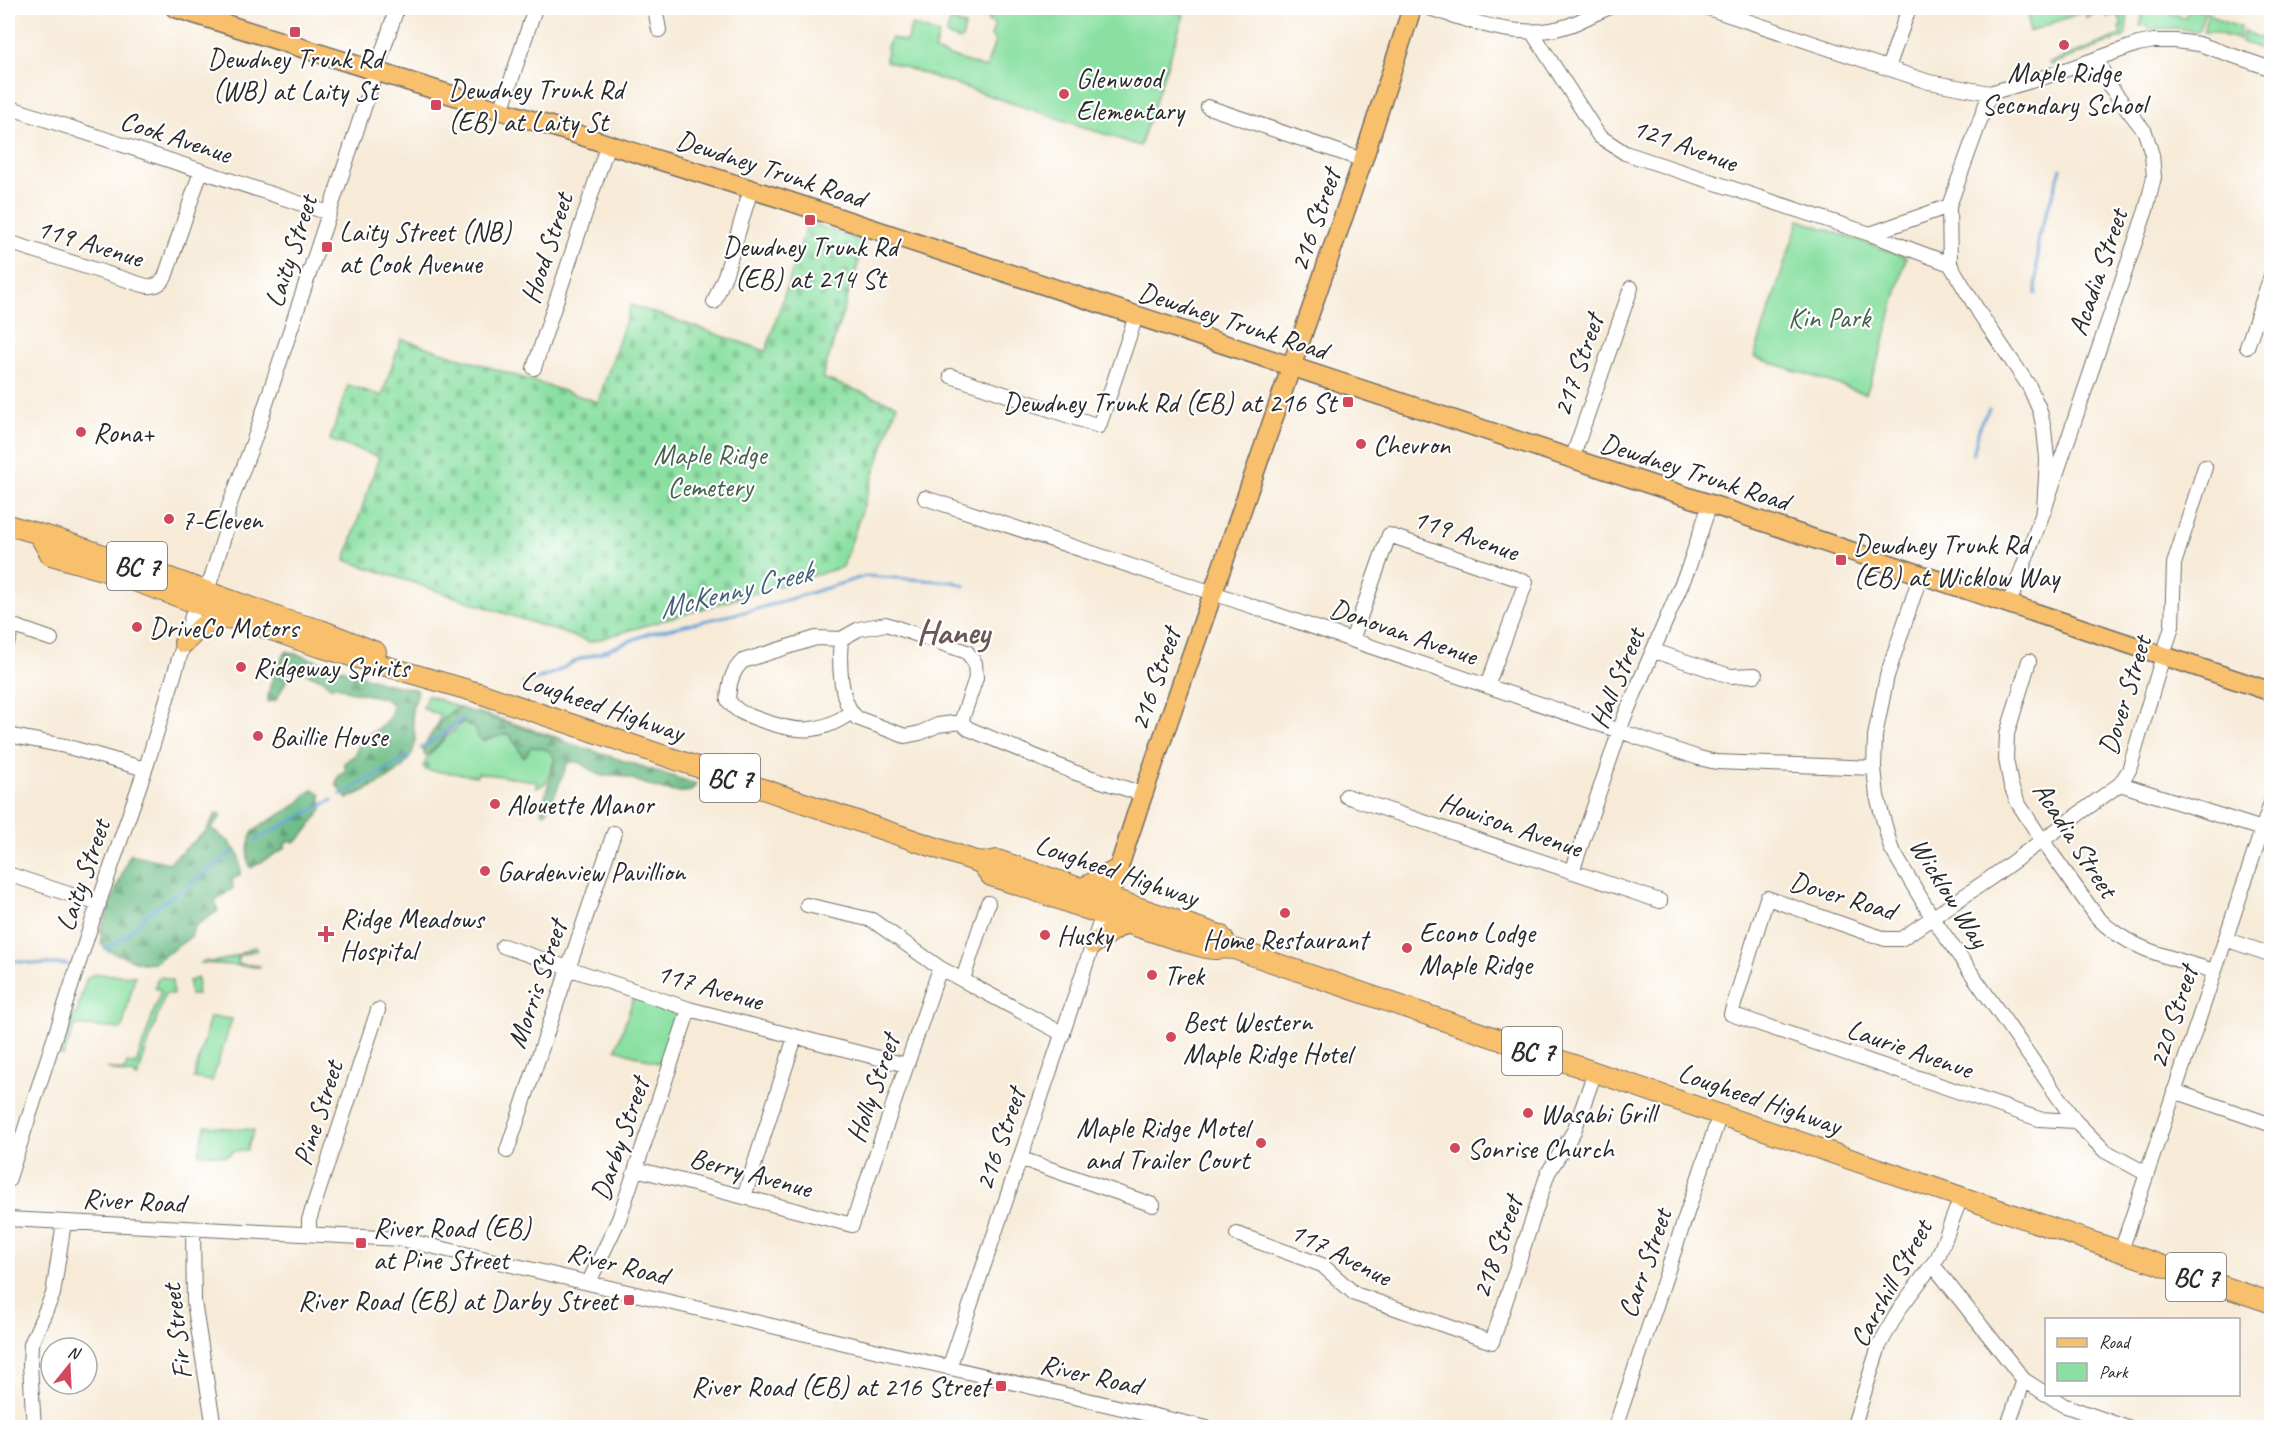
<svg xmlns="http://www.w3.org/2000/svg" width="2279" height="1435" viewBox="0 0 2279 1435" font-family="Caveat,sans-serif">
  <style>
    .green { fill: #8ae0a2; stroke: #5a8666; stroke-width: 1.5 }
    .forest { fill: url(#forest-firs); stroke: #4d745a; stroke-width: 1.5 }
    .cemetery { fill: url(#cemetery-stones); stroke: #5a8666; stroke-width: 1.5 }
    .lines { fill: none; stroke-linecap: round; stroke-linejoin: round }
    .stream { stroke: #64a0d5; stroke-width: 3 }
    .minor-casing { stroke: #726e68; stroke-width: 16 }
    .major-casing { stroke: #726e68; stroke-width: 21 }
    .highway-casing { stroke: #726e68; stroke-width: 22 }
    .minor { stroke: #fff; stroke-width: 14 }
    .major { stroke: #f8bf6c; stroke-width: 18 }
    .highway { stroke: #f8bf6c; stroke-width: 20 }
    .poi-dot { fill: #d1495b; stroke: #fff; stroke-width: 2 }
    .labels { text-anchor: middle; stroke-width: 4.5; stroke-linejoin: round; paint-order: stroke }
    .shield { fill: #fff; stroke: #6b6b6b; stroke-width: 1.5 }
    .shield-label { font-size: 27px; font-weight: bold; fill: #2b2b2b }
    .poi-label { font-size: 28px; fill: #2b2b2b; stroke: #fff; text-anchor: start }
    .street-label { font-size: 28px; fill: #2b2b2b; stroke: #fff }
    .park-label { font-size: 28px; fill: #48614f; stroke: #fff }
    .water-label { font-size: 30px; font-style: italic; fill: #456077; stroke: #fff }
    .district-label { font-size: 34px; font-weight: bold; fill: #6c5856; stroke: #fff }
  </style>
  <defs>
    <pattern id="forest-firs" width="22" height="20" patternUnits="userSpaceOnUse" patternTransform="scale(1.5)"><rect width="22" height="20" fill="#6fbe88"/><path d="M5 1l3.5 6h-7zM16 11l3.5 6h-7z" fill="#5b9b6f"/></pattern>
    <pattern id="cemetery-stones" width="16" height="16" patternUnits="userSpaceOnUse" patternTransform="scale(1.5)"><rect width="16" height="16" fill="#8ae0a2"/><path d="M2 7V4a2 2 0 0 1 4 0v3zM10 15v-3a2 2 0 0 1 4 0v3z" fill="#77c08c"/></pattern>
  </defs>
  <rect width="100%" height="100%" fill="#fff"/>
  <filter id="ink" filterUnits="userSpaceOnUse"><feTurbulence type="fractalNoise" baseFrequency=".0167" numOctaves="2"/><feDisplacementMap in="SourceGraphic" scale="12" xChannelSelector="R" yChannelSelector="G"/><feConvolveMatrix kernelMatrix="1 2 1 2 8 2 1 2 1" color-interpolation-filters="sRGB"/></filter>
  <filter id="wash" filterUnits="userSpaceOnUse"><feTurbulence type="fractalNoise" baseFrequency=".008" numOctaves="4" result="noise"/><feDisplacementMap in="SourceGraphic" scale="24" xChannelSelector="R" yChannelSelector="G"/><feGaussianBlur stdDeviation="1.35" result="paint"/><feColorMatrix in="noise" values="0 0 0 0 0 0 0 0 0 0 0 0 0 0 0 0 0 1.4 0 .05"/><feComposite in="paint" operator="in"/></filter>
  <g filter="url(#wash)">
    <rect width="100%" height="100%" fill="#f7ebd8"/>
    <!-- green -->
    <path class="green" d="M962,8H992L987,17Z
      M993,8H1161L1184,15L1140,146L886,61L887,48L891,38L906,42L912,25L939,34L934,51L986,68L995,41L991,36L995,24L988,21Z
      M2028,8H2085L2082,12L2029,32Z
      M2088,8H2128L2126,33L2124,37L2051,65L2049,63L2121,35L2119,27L2122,26L2118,13L2107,17L2104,10L2086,17Z
      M2144,8H2156L2186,18L2188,8L2205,11L2198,32H2196L2175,28L2150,29L2147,25L2140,26Z
      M2208,12L2221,21L2240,27L2238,39L2212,32H2203Z
      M953,21L965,26L962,39L959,40L946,35L950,22Z
      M2244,31L2269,42L2271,37V52L2241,42Z
      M1799,220L1906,257L1882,348L1866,394L1754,357Z
      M427,695L460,708L453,710L437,726L440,714L431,712L423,708Z
      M478,712L562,739L546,783L539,787H536V781L478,773L477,776L425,770L428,765L423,767C428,751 463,721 478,712Z
      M254,947L257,948V950L238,956V964L261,966L258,967L201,963L204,961C219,965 241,954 254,947Z
      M96,974L135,976L122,1029L75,1025L63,1056L56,1050L65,1023L71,1014L76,1015L86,980L90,976Z
      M161,977L172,980L173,994H165L137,1078L132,1073L125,1074L107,1068L124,1071L127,1063L136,1065L161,990L155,988L157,980Z
      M198,978L197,995H190L189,981Z
      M634,997L679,1012L661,1064L616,1049Z
      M210,1017L232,1019L212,1081L194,1078Z
      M205,1126L254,1130L247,1150L234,1151L227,1156L199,1153Z"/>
    <!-- forest -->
    <path class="forest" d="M287,651L384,683L417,690C419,698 411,704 412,712C412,722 415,731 415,741C412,774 372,786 347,799L336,784L338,777L346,770L344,763L356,754L359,741C371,733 395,722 392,704L383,698L349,691L338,686H329L321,678C311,678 304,669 293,668L276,700L268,702C266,691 279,660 287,651Z
      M460,708L696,784L691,791C664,796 645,781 618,775C612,774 606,778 600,775C586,770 584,758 568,763C563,772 551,809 545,813L541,811L555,761C551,748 542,748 531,747L526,755L523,757L510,735L505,734L483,741L477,736L474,727L462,722C445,729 440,748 425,756L423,749C431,734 442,713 460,708Z
      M313,790L320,793L322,810C312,821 308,834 295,842L289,841L285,844V848L251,868C245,859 248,843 252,833C264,821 281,816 294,806C303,800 303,795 313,790Z
      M219,813L221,817L211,829L228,841L239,855L241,874L232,880L233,888L215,901L218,911L195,926L191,936L185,941L155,962L143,963L133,960L106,950L101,943V929L130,854L169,863L206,831L216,814Z"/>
    <!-- cemetery -->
    <path class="cemetery" d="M808,222L865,242L822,378L897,405L843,567L590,642L345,560L379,457L330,440L348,385L382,396L401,339L598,402L631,305L766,351Z"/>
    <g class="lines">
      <!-- stream -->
      <path class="stream" d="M2036,294L2038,237L2061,169
        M1973,455L1980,424L1989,409
        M523,684L554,673L577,660L602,652L650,633L757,609L866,576L954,582L965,586
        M421,748L442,735L463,718
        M341,795L410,756
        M256,840L332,800
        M106,949L128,934L146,915L233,852
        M8,960L38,964H67"/>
    </g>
  </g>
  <g filter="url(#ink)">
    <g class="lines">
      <defs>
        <path id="minor" d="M655,8L659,30
          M1429,8C1475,22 1522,42 1570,25C1583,20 1595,13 1608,8
          M1708,8L1929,82L1990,93L2048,76L2138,44L2154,41H2175L2199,44L2272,69
          M1532,32L1599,136L1625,153L1870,234L1950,264L1980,314L2029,386L2040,411L2044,429L2047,459L2044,510
          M1888,68L1909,8
          M8,107L329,213
          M1208,107L1363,160
          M501,111L535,8
          M1870,234L1949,206
          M8,242L143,285C153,288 159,286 165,277L201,171
          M1950,264L1949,206L1990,93
          M714,302L726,273L751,189
          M2247,347L2272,273
          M534,368L608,144
          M951,376L1099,426L1136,316
          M1572,459L1631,288
          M925,498L1213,593L1699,758L1716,762L1874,768
          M1921,574L1887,676L1875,736L1874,768L1877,796L1891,848L1932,917L2075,1121L2105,1151L2147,1174
          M2009,604L2044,510L2146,210L2154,177L2152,155L2145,132L2109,85L2097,59
          M841,639C839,661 839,703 857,718L905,736L920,733L938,725L961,722L969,729L1076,773L1143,794
          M841,639L816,638L743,661C731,671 729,686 728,700C736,712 745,714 758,719C794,732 818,736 850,713
          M841,639L859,629L886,624L967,652L975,663L976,678L961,722
          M1352,640L1389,535L1526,582L1487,686
          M8,641L11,631L17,627L51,639
          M1654,651L1730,676L1755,675
          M2029,661L2007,734L2006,759L2011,786L2018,803L2042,840L2097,917C2128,950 2173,958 2214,971
          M8,735L65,746L145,769
          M2120,784L2262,829
          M1346,796L1660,901
          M1572,872L1624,718L1688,569L1710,504
          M8,874L99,904
          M807,905L872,920L940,968L1063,1034
          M2225,939L2272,955
          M503,946L689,1009L906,1065
          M963,979L988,903
          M2174,1091L2272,1125
          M2075,1121L2039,1119L1731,1014L1767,898L1885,939H1901L1989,879L2120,784L2129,770L2172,626L2174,564L2205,467
          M507,1151L614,833
          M1022,1159L1153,1205
          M636,1169L852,1225L940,968
          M8,1181L92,922L148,761L192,616L204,586L210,582L227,527L228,509L254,440L397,8
          M744,1197L795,1037
          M8,1219L401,1239L1207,1428
          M193,1229L194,1302L214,1428
          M309,1233V1220L378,1010
          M1237,1234L1322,1265L1355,1294L1492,1342L1548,1173L1574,1131L1595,1072
          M2121,1251L2272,800
          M1933,1265L2024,1380L2046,1394
          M589,1282L619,1219L689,1009
          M949,1368L1103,914
          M2047,1394L2063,1405L2128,1428
          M34,1428L30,1365L31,1344L53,1294L64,1222
          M1615,1428L1720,1114
          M1853,1428L1879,1346L1900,1308L1938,1257L1961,1197
          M2007,1428L2024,1380"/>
        <path id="major" d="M175,8L776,197L1710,504L2272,692
          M1104,912L1137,812L1363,160L1412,8"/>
        <path id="highway" d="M8,525L57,539L164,576L285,620L321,630L376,652
          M39,535L51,555L112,573L316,646L479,693L981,863L991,876C1063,899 1133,928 1206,948C1216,951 1226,946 1237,950L2272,1303
          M184,643C202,625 207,620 233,618
          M981,863L997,860L1220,935L1229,947
          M1083,888L1118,869
          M1093,944L1126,922"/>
      </defs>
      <!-- minor casing -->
      <use href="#minor" class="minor-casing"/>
      <!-- major casing -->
      <use href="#major" class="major-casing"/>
      <!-- highway casing -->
      <use href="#highway" class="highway-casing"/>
      <!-- minor -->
      <use href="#minor" class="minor"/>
      <!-- major -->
      <use href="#major" class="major"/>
      <!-- highway -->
      <use href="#highway" class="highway"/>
    </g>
  </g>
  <!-- markers -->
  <g class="poi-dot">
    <rect x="289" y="26" width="12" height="12" rx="3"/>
    <circle cx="2064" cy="45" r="6"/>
    <circle cx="1064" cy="94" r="6"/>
    <rect x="430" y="99" width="12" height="12" rx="3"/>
    <rect x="804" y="214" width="12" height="12" rx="3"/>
    <rect x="321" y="241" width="12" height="12" rx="3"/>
    <rect x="1342" y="396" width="12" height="12" rx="3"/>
    <circle cx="81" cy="432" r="6"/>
    <circle cx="1361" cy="444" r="6"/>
    <circle cx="169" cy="519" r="6"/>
    <rect x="1835" y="554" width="12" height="12" rx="3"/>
    <circle cx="137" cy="627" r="6"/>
    <circle cx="241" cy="667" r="6"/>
    <circle cx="258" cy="736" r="6"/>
    <circle cx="495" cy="804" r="6"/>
    <circle cx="485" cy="871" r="6"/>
    <circle cx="1285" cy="913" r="6"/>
    <path d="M323 925h6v6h6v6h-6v6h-6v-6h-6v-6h6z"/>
    <circle cx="1045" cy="935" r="6"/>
    <circle cx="1407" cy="948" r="6"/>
    <circle cx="1152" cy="975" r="6"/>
    <circle cx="1171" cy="1037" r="6"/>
    <circle cx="1528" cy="1113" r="6"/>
    <circle cx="1261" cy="1143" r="6"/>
    <circle cx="1455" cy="1148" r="6"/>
    <rect x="355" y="1237" width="12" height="12" rx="3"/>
    <rect x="623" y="1294" width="12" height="12" rx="3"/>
    <rect x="995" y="1380" width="12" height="12" rx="3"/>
  </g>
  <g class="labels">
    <!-- shield labels -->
    <g class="shield">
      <rect x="107" y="542" width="60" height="48" rx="4.5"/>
      <rect x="700" y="754" width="60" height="48" rx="4.5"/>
      <rect x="1502" y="1027" width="60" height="48" rx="4.5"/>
      <rect x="2166" y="1253" width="60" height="48" rx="4.5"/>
    </g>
    <g class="shield-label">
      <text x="137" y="575">BC 7</text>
      <text x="730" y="787">BC 7</text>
      <text x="1532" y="1060">BC 7</text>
      <text x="2196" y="1286">BC 7</text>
    </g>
    <!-- poi labels -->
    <g class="poi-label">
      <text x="295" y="68" text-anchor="middle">Dewdney Trunk Rd<tspan x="295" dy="32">(WB) at Laity St</tspan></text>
      <text x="2064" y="82" text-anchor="middle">Maple Ridge<tspan x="2064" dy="32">Secondary School</tspan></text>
      <text x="1076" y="88">Glenwood<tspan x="1076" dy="32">Elementary</tspan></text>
      <text x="448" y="99">Dewdney Trunk Rd<tspan x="448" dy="32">(EB) at Laity St</tspan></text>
      <text x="339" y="241">Laity Street (NB)<tspan x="339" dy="32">at Cook Avenue</tspan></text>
      <text x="810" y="256" text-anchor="middle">Dewdney Trunk Rd<tspan x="810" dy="32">(EB) at 214 St</tspan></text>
      <text x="1336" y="412" text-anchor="end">Dewdney Trunk Rd (EB) at 216 St</text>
      <text x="93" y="442">Rona+</text>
      <text x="1373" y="454">Chevron</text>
      <text x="181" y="529">7-Eleven</text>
      <text x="1853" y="554">Dewdney Trunk Rd<tspan x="1853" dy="32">(EB) at Wicklow Way</tspan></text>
      <text x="149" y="637">DriveCo Motors</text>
      <text x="253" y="677">Ridgeway Spirits</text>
      <text x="270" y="746">Baillie House</text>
      <text x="507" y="814">Alouette Manor</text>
      <text x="497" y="881">Gardenview Pavillion</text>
      <text x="340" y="928">Ridge Meadows<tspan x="340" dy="32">Hospital</tspan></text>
      <text x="1419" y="942">Econo Lodge<tspan x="1419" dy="32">Maple Ridge</tspan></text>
      <text x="1057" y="945">Husky</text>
      <text x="1285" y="949" text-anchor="middle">Home Restaurant</text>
      <text x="1164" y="985">Trek</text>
      <text x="1183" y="1031">Best Western<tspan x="1183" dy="32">Maple Ridge Hotel</tspan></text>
      <text x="1540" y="1123">Wasabi Grill</text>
      <text x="1249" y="1137" text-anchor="end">Maple Ridge Motel<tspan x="1249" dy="32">and Trailer Court</tspan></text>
      <text x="1467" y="1158">Sonrise Church</text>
      <text x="373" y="1237">River Road (EB)<tspan x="373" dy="32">at Pine Street</tspan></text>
      <text x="617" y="1310" text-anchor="end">River Road (EB) at Darby Street</text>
      <text x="989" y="1396" text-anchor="end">River Road (EB) at 216 Street</text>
    </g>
    <!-- street labels -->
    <g class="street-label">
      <text transform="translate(176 136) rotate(18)" y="10">Cook Avenue</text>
      <text transform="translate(1685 144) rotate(20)" y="10">121 Avenue</text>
      <text transform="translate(771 168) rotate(18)" y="10">Dewdney Trunk Road</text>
      <text transform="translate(1314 220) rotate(-71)" y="10">216 Street</text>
      <text transform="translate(90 242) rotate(17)" y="10">119 Avenue</text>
      <text transform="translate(546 248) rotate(-72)" y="10">Hood Street</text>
      <text transform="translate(290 251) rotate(-72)" y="10">Laity Street</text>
      <text transform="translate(2097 272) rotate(-71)" y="10">Acadia Street</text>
      <text transform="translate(1233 320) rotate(18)" y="10">Dewdney Trunk Road</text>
      <text transform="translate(1577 365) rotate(-71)" y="10">217 Street</text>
      <text transform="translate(1695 471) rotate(18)" y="10">Dewdney Trunk Road</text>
      <text transform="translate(1466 534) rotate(19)" y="10">119 Avenue</text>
      <text transform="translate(1404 631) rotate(19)" y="10">Donovan Avenue</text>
      <text transform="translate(1616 678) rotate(-68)" y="10">Hall Street</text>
      <text transform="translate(1154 679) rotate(-71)" y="10">216 Street</text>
      <text transform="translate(2124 695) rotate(-73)" y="10">Dover Street</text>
      <text transform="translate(603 705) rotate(19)" y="10">Lougheed Highway</text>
      <text transform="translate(1511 824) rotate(19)" y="10">Howison Avenue</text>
      <text transform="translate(2076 839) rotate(57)" y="10">Acadia Street</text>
      <text transform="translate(1117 870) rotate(19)" y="10">Lougheed Highway</text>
      <text transform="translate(82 875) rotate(-71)" y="10">Laity Street</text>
      <text transform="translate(1950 892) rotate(58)" y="10">Wicklow Way</text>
      <text transform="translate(1843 895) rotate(17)" y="10">Dover Road</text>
      <text transform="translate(536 984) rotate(-71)" y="10">Morris Street</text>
      <text transform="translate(710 986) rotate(16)" y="10">117 Avenue</text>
      <text transform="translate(2172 1017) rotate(-72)" y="10">220 Street</text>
      <text transform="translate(1910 1048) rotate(19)" y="10">Laurie Avenue</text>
      <text transform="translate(872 1088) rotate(-71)" y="10">Holly Street</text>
      <text transform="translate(1760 1098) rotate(19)" y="10">Lougheed Highway</text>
      <text transform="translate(317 1113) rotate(-72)" y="10">Pine Street</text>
      <text transform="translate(619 1139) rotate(-71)" y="10">Darby Street</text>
      <text transform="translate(999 1139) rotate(-71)" y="10">216 Street</text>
      <text transform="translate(751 1172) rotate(15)" y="10">Berry Avenue</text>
      <text transform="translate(134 1200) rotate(3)" y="10">River Road</text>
      <text transform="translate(1496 1247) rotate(-71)" y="10">218 Street</text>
      <text transform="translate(1341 1253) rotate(27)" y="10">117 Avenue</text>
      <text transform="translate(618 1263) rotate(14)" y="10">River Road</text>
      <text transform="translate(1644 1263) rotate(-71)" y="10">Carr Street</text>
      <text transform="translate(1890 1283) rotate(-61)" y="10">Carshill Street</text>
      <text transform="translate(176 1332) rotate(-97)" y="10">Fir Street</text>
      <text transform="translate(1091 1374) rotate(13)" y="10">River Road</text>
    </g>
    <!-- park labels -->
    <g class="park-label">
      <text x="1829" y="327">Kin Park</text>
      <text x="710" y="464">Maple Ridge<tspan x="710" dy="32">Cemetery</tspan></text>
    </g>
    <!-- water labels -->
    <g class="water-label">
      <text transform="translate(735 590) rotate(-14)" y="10">McKenny Creek</text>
    </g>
    <!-- district labels -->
    <g class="district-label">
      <text x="953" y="643">Haney</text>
    </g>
  </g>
  <!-- margin -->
  <rect width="2279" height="1435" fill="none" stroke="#fff" stroke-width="30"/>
  <!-- legend -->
  <rect x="2045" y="1318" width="195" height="78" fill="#ffffff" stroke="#aaaaaa" stroke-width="1.5"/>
  <rect x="2057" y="1338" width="30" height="9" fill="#f8bf6c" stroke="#aaaaaa" stroke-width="1.5"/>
  <text x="2099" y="1348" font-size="18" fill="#2b2b2b">Road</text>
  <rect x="2057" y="1363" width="30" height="18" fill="#8ae0a2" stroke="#aaaaaa" stroke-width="1.5"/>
  <text x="2099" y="1378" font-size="18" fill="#2b2b2b">Park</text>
  <!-- north arrow -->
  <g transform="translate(69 1366) rotate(18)"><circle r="28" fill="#ffffff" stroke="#aaaaaa" stroke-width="1.5"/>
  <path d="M0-4.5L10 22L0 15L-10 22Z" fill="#d1495b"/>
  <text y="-9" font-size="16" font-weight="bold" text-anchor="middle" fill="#2b2b2b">N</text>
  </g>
</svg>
